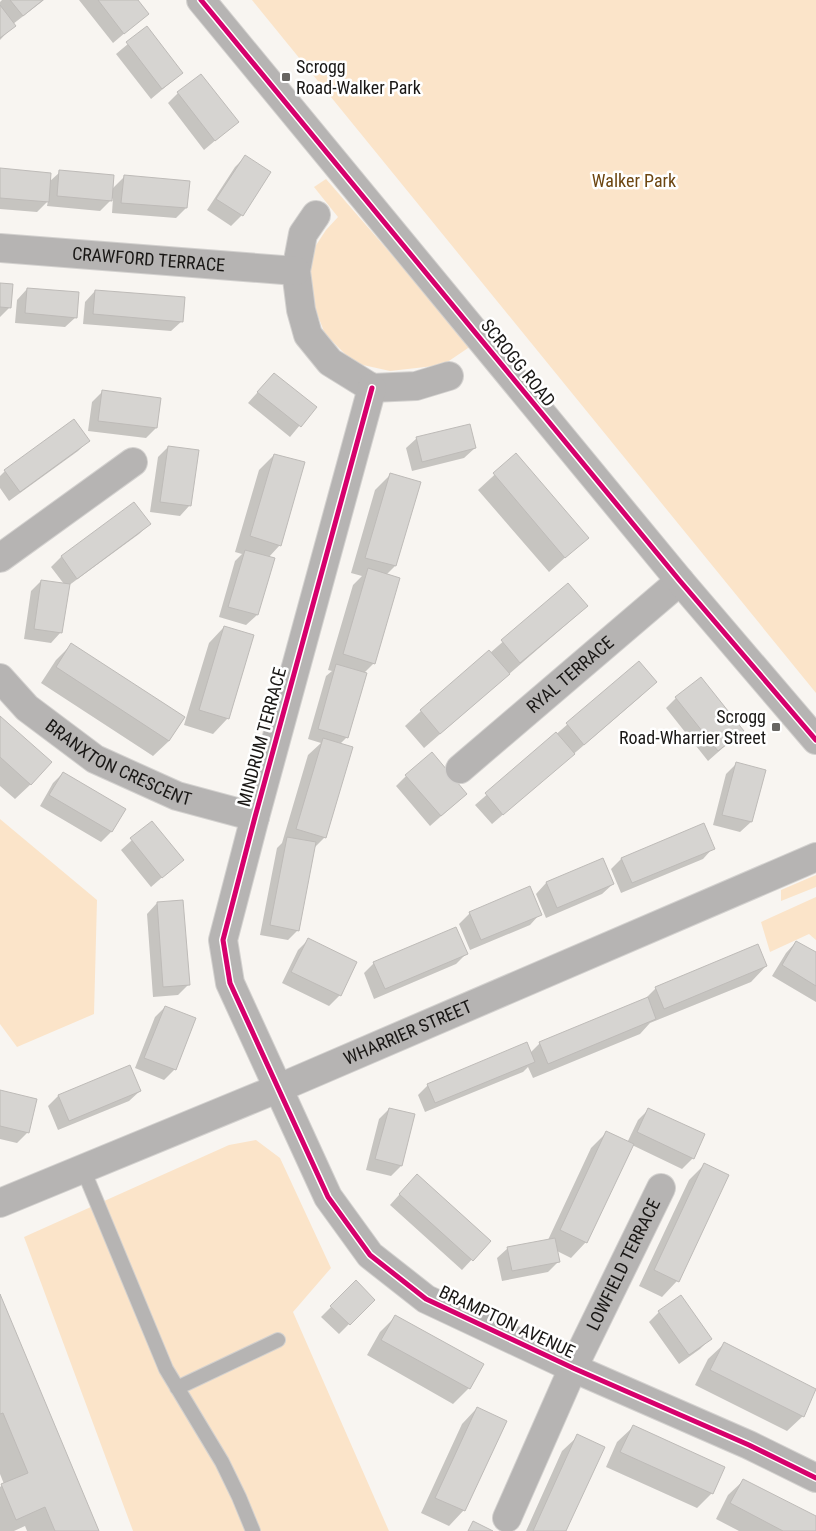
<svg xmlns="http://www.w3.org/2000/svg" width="816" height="1531" viewBox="0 0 816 1531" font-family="'Roboto Condensed',sans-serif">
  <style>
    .green { fill: #fbe4c9 }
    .shadow { fill: #0003 }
    .building { fill: #d6d4d1; stroke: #bebbb8 }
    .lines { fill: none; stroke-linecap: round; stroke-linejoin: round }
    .service-casing { stroke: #d3d1cf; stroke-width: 16 }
    .minor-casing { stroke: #d3d1cf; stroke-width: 30 }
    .tertiary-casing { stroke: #d3d1cf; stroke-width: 30 }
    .service { stroke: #b6b4b3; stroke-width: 14 }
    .minor { stroke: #b6b4b3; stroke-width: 28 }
    .tertiary { stroke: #b6b4b3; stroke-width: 28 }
    .cycleway-casing { stroke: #fff; stroke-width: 8 }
    .cycleway { stroke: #d6006c; stroke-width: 5 }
    .poi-dot { fill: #676562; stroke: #fff; stroke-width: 2 }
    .labels { text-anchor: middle; stroke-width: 5; stroke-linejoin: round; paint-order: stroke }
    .poi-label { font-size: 18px; fill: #191715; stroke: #fff; text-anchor: start }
    .park-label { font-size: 18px; fill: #6d4611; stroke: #fff }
    .street-label { font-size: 18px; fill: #191715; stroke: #fff }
  </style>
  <rect width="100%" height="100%" fill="#f8f5f1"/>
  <!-- green -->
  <path class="green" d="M252,0H816V693Z
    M326,179L471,346L443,365L390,371L354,363L325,334L311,298L307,259L326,230L338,217L314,187Z
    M0,819L97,900L94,1014L17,1047L0,1024Z
    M816,875V887L781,901V890Z
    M816,897V940L809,934L770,952L761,922Z
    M256,1140L280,1158L331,1268L293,1312L389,1531H133L24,1237L229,1145Z"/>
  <!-- shadow -->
  <path class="shadow" d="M2,0H44L13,24L14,25L0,40V2Z
    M79,0H136L147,14L113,43Z
    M147,28L182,73L151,99L116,54Z
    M178,93L237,122L204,150L168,103Z
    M245,157L269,172L242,215L231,226L207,210L235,167Z
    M0,170L49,182L60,172L112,189L124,177L186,208L176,218L112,213L113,198L100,211L47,206L48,201L37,212L0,209Z
    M0,284L10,307L0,317Z
    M27,289L76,317L65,327L15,323L17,300Z
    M95,291L182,321L171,331L83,324L85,302Z
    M274,374L315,407L290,437L248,403Z
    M102,392L156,428L146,438L88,431L92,402Z
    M417,438L475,448L464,458L412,471L406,448Z
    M88,441L78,451L9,501L0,488V476L5,471Z
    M168,447L190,505L180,516L150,512L158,457Z
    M274,455L280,545L268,558L257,615L246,625L219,617L235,561L242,554L235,552L259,470Z
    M516,455L587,538L549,572L478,490Z
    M391,474L419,483L395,566L386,575L374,663L363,674L347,737L340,744L325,837L313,849L298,930L288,940L260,935L277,848L282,843L308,755L321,743L308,739L326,676L332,671L328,670L353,585L362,576L351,573L375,490Z
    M134,503L149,524L139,534L68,586L61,632L51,643L24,639L31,591L41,581L64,584L51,567L61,557Z
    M568,585L576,616L424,748L405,726L421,711L489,652L490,653Z
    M224,627L228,718L213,734L184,725L209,643Z
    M71,645L169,741L153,756L41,683L56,660Z
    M639,662L655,682L640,697L492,824L475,805Z
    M676,698L742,731L708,761L666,708Z
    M0,717L31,784L15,799L0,786Z
    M736,764L764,771L751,822L740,832L713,825L726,774Z
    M63,773L125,810L111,832L101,842L40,806L53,783Z
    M406,776L466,794L430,826L396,786Z
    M152,822L182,860L151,887L121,850Z
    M713,848L703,859L621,893L611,869L621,859Z
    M603,859L613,884L602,894L546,918L536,894L546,883Z
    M157,903L188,985L178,995L153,997L147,914Z
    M470,913L540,914L530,925L470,950L459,924Z
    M308,940L340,995L329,1006L282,983L298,950Z
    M796,942L816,954V1002L772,976L786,953Z
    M466,954L456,964L374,999L364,973L374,963Z
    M766,966L751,982L650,1023L640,1034L533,1078L528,1067L523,1072L425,1112L418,1095L428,1085L530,1053L540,1043L643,1001L656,988Z
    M165,1007L195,1019L174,1070L164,1080L135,1068L155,1017Z
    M130,1066L140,1091L129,1101L58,1130L48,1106L58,1096Z
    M0,1091L36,1100L27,1133L17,1143L0,1139Z
    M389,1109L414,1115L401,1166L391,1176L366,1170L379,1119Z
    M649,1109L693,1158L682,1169L632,1145L586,1242L571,1258L557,1251L559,1261L548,1272L502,1281L497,1258L508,1248L548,1240L591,1148L606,1133L627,1143L638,1120Z
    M704,1165L727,1175L677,1281L662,1297L639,1286L689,1180Z
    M407,1186L489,1241L462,1270L390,1205Z
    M356,1282L373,1300L339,1334L321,1317Z
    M0,1297L98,1531H27L25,1526L14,1531H0V1487L4,1484L0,1474Z
    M659,1312L710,1339L700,1349L679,1364L649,1322Z
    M395,1317L482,1365L469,1388L453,1404L367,1355L380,1332Z
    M724,1344L803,1416L787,1431L695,1385L708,1359Z
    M477,1408L464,1510L449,1526L421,1513L462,1424Z
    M633,1427L712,1493L697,1508L606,1467L617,1442Z
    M578,1436L565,1531H526L562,1451Z
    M744,1480L816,1518V1531H739L716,1519L728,1495Z"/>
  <!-- building -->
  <path class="building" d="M10,0H43L23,16Z
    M98,0H138L149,14L124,34Z
    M0,5L16,26L0,38Z
    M147,26L183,73L162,89L126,42Z
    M201,74L239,122L215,141L177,92Z
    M245,155L271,172L243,216L216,199Z
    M0,168L51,173L49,202L0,198Z
    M59,170L114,175L112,201L57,196Z
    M124,175L190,181L187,208L121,203Z
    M0,283L13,284L11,308L0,307Z
    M27,288L79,292L77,318L25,313Z
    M95,290L185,297L183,322L93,314Z
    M274,373L317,407L301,427L257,392Z
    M102,390L161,398L157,428L98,421Z
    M74,419L90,441L20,492L4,470Z
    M470,424L476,448L422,462L416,437Z
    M168,446L199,450L191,506L160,502Z
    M516,453L589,538L565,558L493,473Z
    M274,454L305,462L281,546L250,536Z
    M390,473L421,482L396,566L365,558Z
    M134,502L151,524L77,579L61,556Z
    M245,550L275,558L258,615L228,607Z
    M368,568L400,578L375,664L343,654Z
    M41,580L70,584L62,633L34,629Z
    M568,583L588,606L520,663L501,640Z
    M224,626L254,635L229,719L199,710Z
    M71,643L185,717L169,741L56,667Z
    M489,650L510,674L440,734L420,710Z
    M639,661L657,682L584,745L566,723Z
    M336,664L367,673L348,738L318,729Z
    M701,677L744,731L718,751L675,697Z
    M0,716L52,762L31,785L0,757Z
    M556,732L575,754L503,815L485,793Z
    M323,738L353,747L326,838L296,829Z
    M432,752L467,794L441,816L405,775Z
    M736,762L766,770L752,822L722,815Z
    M63,772L126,809L112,832L49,795Z
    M152,821L184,860L162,878L130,838Z
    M704,823L715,849L632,883L621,858Z
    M287,837L316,842L299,931L270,925Z
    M603,858L614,884L557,908L546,882Z
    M530,886L542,915L481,940L469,912Z
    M183,900L190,985L163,987L157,902Z
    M456,927L468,954L385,989L373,962Z
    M308,938L357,962L341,996L291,972Z
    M796,941L816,952V986L782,965Z
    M758,944L767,966L664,1009L655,987Z
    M648,997L656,1019L548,1064L539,1042Z
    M165,1006L196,1018L176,1070L144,1058Z
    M527,1042L535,1062L435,1103L427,1084Z
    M130,1065L141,1091L69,1121L58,1095Z
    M0,1090L37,1099L29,1133L0,1126Z
    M389,1108L415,1114L402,1166L375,1159Z
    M648,1108L705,1134L694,1159L637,1132Z
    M606,1131L634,1144L587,1243L560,1230Z
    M704,1163L729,1175L679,1282L654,1270Z
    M417,1174L491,1241L473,1261L399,1194Z
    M555,1238L560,1262L512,1271L507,1247Z
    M356,1280L375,1300L350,1325L330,1306Z
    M0,1294L99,1531H55L45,1507L16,1520L1,1484L28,1473L3,1413L0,1414Z
    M681,1295L712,1339L689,1355L658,1311Z
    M395,1315L484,1364L470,1389L381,1340Z
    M724,1342L816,1389L804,1417L710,1370Z
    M477,1407L507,1421L465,1511L435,1498Z
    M633,1425L725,1467L713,1494L620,1452Z
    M577,1434L605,1447L566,1531H533Z
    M743,1479L816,1516V1531H783L730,1503Z
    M473,1521L493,1531H468Z"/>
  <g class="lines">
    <defs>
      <path id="service" d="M83,1169L166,1369L222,1462L239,1497L253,1531
        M177,1388L278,1340"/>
      <g id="minor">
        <path d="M316,215L303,234L296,271L301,310L308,335L330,362L372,388L416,386L449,376"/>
        <path id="s1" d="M0,248L296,271"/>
        <path d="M372,388L255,817L223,940L230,983L328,1197L370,1255L426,1299L573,1368L749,1445L816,1478"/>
        <path d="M0,558L133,462"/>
        <path id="s2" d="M0,678L27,708L95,759L177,796L255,817"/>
        <path id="s3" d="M460,769L680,581"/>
        <path id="s4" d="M507,1518L573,1368L661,1188"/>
      </g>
      <g id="tertiary">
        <path d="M201,0L680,581L816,740"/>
        <path id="s5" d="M0,1203L279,1088L816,857"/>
      </g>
    </defs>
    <!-- service casing -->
    <use href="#service" class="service-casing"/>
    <!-- minor casing -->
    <use href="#minor" class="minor-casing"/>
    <!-- tertiary casing -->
    <use href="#tertiary" class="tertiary-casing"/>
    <!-- service -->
    <use href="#service" class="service"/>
    <!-- minor -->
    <use href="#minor" class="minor"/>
    <!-- tertiary -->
    <use href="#tertiary" class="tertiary"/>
    <defs>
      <path id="cycleway" d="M201,0L680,581L816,740
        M372,388L255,817L223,940L230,983L328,1197L370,1255L426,1299L573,1368L749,1445L816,1478"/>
    </defs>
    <!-- cycleway casing -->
    <use href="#cycleway" class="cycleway-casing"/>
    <!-- cycleway -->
    <use href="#cycleway" class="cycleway"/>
  </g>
  <!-- markers -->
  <g class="poi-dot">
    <rect x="281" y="72" width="10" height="10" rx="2.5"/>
    <rect x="771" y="722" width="10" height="10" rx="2.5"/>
  </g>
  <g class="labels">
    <!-- poi labels -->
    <g class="poi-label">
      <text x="296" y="73">Scrogg<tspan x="296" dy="21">Road-Walker Park</tspan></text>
      <text x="766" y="723" text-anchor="end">Scrogg<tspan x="766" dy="21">Road-Wharrier Street</tspan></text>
    </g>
    <!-- park labels -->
    <g class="park-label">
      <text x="634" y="187">Walker Park</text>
    </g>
    <!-- street labels -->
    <g class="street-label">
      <text dy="6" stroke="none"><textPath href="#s1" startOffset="149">CRAWFORD TERRACE</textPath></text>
      <text transform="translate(518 363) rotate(51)" y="6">SCROGG ROAD</text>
      <text dy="6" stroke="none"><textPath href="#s3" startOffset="145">RYAL TERRACE</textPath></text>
      <text transform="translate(262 737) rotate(-75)" y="6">MINDRUM TERRACE</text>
      <text dy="6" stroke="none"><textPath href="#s2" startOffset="148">BRANXTON CRESCENT</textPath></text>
      <text dy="6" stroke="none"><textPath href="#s5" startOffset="442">WHARRIER STREET</textPath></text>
      <text dy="6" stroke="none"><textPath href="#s4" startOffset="279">LOWFIELD TERRACE</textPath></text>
      <text transform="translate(507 1322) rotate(25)" y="6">BRAMPTON AVENUE</text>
    </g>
  </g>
</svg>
